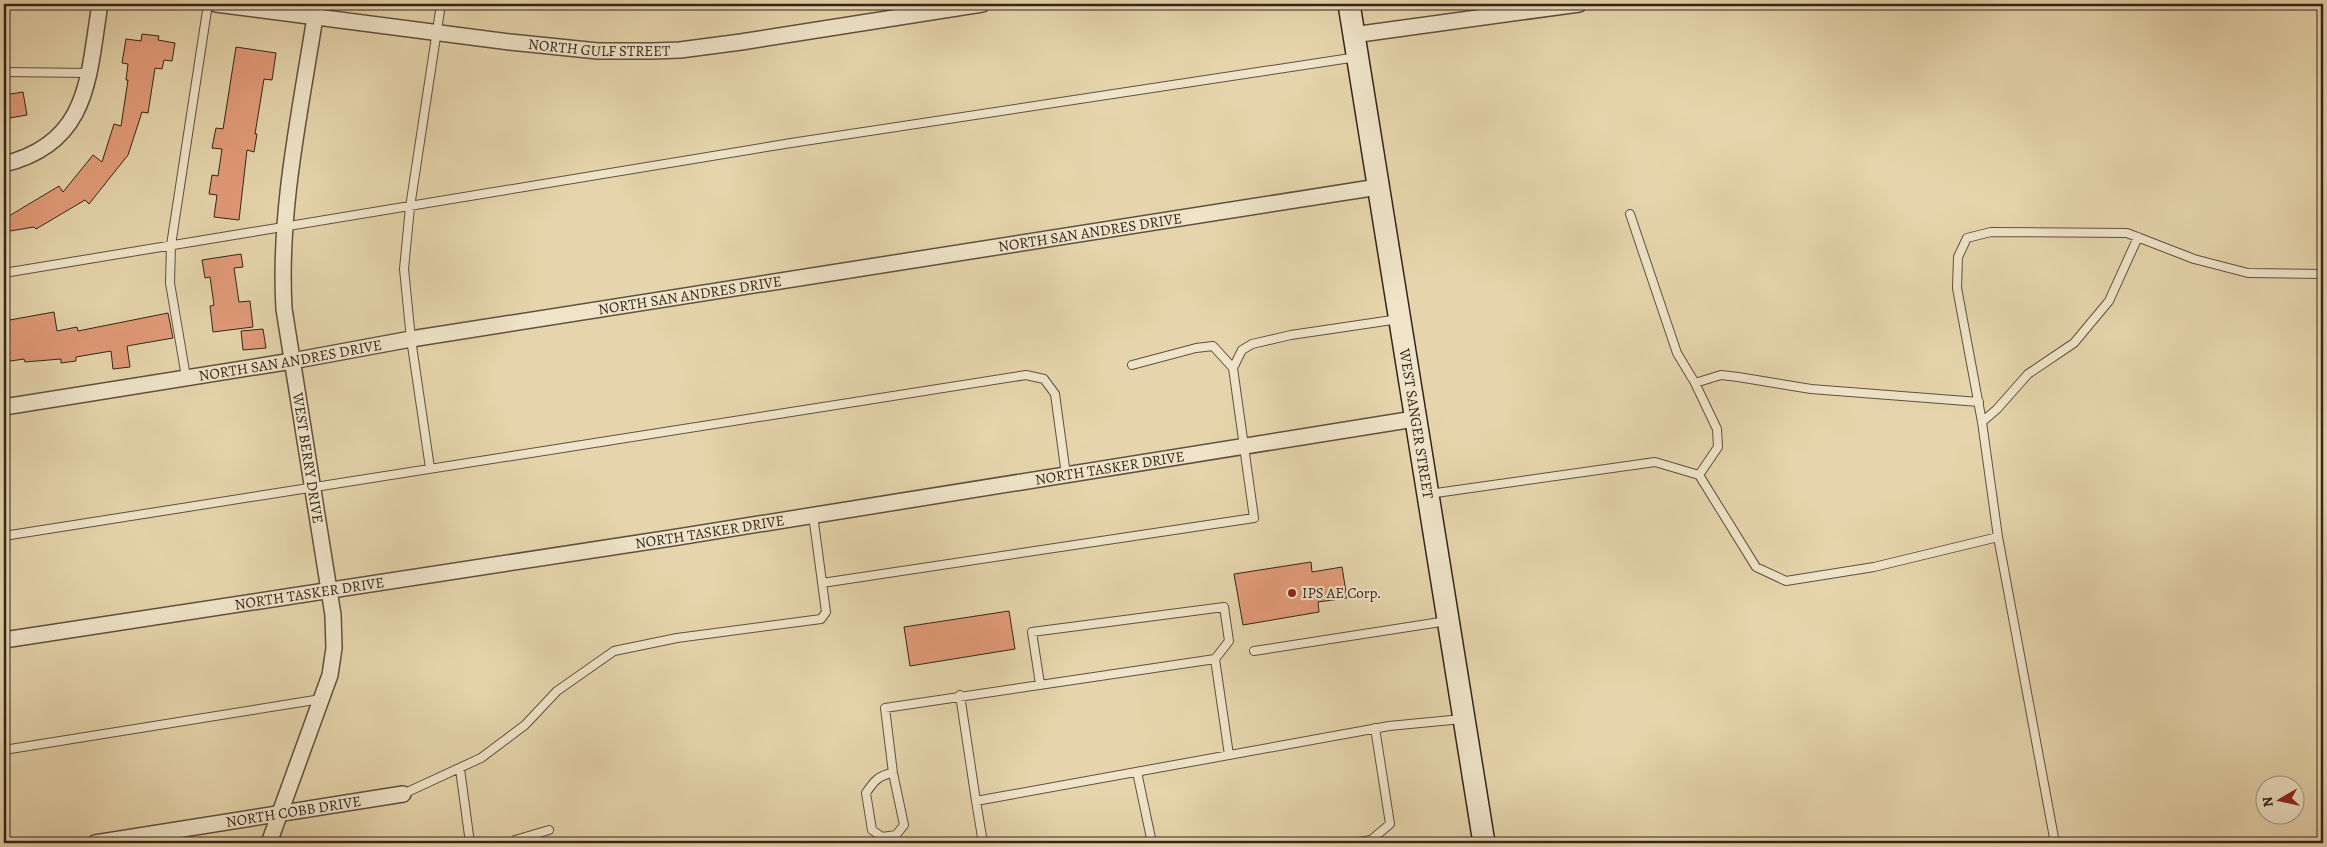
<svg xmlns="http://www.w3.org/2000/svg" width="2327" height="847" viewBox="0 0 2327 847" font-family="Alegreya,serif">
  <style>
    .building { fill: #e29b79; stroke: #34241b }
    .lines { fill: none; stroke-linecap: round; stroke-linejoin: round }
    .lane-casing { stroke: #60503f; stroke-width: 10 }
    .street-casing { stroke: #60503f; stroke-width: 18 }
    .secondary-casing { stroke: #34241b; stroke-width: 24 }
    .lane { stroke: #efe4c9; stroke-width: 8 }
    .street { stroke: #efe4c9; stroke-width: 15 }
    .secondary { stroke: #efe4c9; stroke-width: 21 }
    .poi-dot { fill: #8f2418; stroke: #efe4c9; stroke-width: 2 }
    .labels { text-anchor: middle; stroke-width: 4; stroke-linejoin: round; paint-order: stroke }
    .street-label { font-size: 15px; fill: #34241b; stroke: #efe4c9 }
    .poi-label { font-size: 15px; fill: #34241b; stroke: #efe4c9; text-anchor: start }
  </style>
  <rect width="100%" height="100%" fill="#e6d5ac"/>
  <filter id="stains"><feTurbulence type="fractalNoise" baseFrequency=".004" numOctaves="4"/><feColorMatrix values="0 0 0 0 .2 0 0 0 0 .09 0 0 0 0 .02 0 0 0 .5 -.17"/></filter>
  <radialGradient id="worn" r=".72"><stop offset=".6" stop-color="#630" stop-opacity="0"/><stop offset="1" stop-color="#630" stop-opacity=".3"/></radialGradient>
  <!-- building -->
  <path class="building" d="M142,34L159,36L158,40L175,43L172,61L164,60L162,69L155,68L148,113L142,112L128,155L89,204L85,200L36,229L34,227L4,232V219L59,186L63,192L93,155L102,162L114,124L121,126L128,80H126L128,64L122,63L126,39L141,41Z
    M236,47L276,53L272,80L264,79L255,134H257L254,152L247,150L239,220L214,217L217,195L209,194L212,175L218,176L222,149L212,148L216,128L223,129Z
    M23,92L27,115L4,119V95Z
    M241,254L243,267L234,268L239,302L250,301L253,327L213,332L210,306L214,305L210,277L205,278L202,260Z
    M54,312L57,331L77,327L78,331L168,313L173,338L127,346L130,367L113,369L111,351L76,357V361L61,363V359L25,362L24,359L4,362V321Z
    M263,329L266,348L243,350L241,331Z
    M1311,562L1312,572L1342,567L1347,598L1318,602L1319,612L1243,625L1234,574Z
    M1009,611L1015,649L910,666L904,627Z"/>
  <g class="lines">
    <defs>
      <path id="lane" d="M4,72L89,73
        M1630,214L1677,353L1695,383L1717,429L1718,447L1699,475
        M4,273L791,143L1357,57
        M1233,368L1242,350L1252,344L1291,335L1399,319
        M186,377L170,283L171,245L208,4
        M1695,383L1721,375L1738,377L1811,389L1979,402
        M1982,422L1997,409L2028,374L2074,343L2109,301L2138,237
        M430,468L411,339L404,269L410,207L441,4
        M1429,494L1655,462L1699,475L1756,567L1786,581L1874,567L1998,537
        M4,536L1026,375L1044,379L1055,394L1066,475
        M822,583L1254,518L1233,368L1213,346L1196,348L1132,365
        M1254,651L1447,621
        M1040,684L1032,632L1224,607L1229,641L1215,659
        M960,695L976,801
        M4,750L321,699
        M460,769L470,843
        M1137,772L1152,843
        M893,773C879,775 874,781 866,793L872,830L882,837L896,835L904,825L893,773L885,708L1215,659L1229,755
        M403,794L481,758L525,725L557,691L614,651L677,638L821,619L826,612L813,515
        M513,843L515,840L549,830
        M983,843L976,801L1389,726L1462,719
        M1352,843L1371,840L1390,824L1375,728
        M2055,843L1998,537L1982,422L1957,288L1958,257L1967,238L1991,232L2127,233L2194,259L2248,273L2323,274"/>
      <g id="street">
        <path id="s1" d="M216,4L510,42L598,51H652L680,50L741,42L982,4"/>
        <path d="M1353,35L1579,4"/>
        <path d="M4,164C90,143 88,77 100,4"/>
        <path id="s2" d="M4,407L292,361L411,339L1378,187"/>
        <path id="s3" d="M4,640L678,537L1414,419"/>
        <path id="s4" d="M95,843L403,794"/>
        <path d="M269,843L330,675L334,648L333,615L284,309C278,207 302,104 317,4"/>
      </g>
      <g id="secondary">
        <path id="s5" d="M1349,4L1484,843"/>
      </g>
    </defs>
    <!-- lane casing -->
    <use href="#lane" class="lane-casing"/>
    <!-- street casing -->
    <use href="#street" class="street-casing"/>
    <!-- secondary casing -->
    <use href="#secondary" class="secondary-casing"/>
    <!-- lane -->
    <use href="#lane" class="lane"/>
    <!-- street -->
    <use href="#street" class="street"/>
    <!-- secondary -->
    <use href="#secondary" class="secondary"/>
  </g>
  <!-- markers -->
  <circle class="poi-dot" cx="1292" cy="593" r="5"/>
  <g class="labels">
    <!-- street labels -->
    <g class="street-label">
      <text dy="5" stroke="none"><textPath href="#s1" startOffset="386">NORTH GULF STREET</textPath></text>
      <text dy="5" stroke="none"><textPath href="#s2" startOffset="1100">NORTH SAN ANDRES DRIVE</textPath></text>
      <text dy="5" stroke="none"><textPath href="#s2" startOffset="695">NORTH SAN ANDRES DRIVE</textPath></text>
      <text dy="5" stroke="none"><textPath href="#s2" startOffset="290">NORTH SAN ANDRES DRIVE</textPath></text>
      <text dy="5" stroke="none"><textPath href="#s5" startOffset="425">WEST SANGER STREET</textPath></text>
      <text transform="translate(308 458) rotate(81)" y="5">WEST BERRY DRIVE</text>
      <text dy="5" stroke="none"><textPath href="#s3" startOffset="1119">NORTH TASKER DRIVE</textPath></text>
      <text dy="5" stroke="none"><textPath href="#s3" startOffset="714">NORTH TASKER DRIVE</textPath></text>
      <text dy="5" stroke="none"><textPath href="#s3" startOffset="309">NORTH TASKER DRIVE</textPath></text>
      <text dy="5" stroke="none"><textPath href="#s4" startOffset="201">NORTH COBB DRIVE</textPath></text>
    </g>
    <!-- poi labels -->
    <g class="poi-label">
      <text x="1302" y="598">IPS AE Corp.</text>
    </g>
  </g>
  <!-- margin -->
  <rect width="2327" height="847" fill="none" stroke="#e6d5ac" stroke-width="20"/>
  <rect x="5" y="5" width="2317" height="837" fill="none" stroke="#34241b" stroke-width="2.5"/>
  <rect x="10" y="10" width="2307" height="827" fill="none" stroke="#34241b"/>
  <!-- north arrow -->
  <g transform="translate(2280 800) rotate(261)"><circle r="24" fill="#efe4c9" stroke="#a49783"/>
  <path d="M0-4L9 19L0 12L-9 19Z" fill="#8f2418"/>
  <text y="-8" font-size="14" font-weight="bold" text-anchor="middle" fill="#34241b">N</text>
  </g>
  <rect width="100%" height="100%" filter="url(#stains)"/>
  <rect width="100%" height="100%" fill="url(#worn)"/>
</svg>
